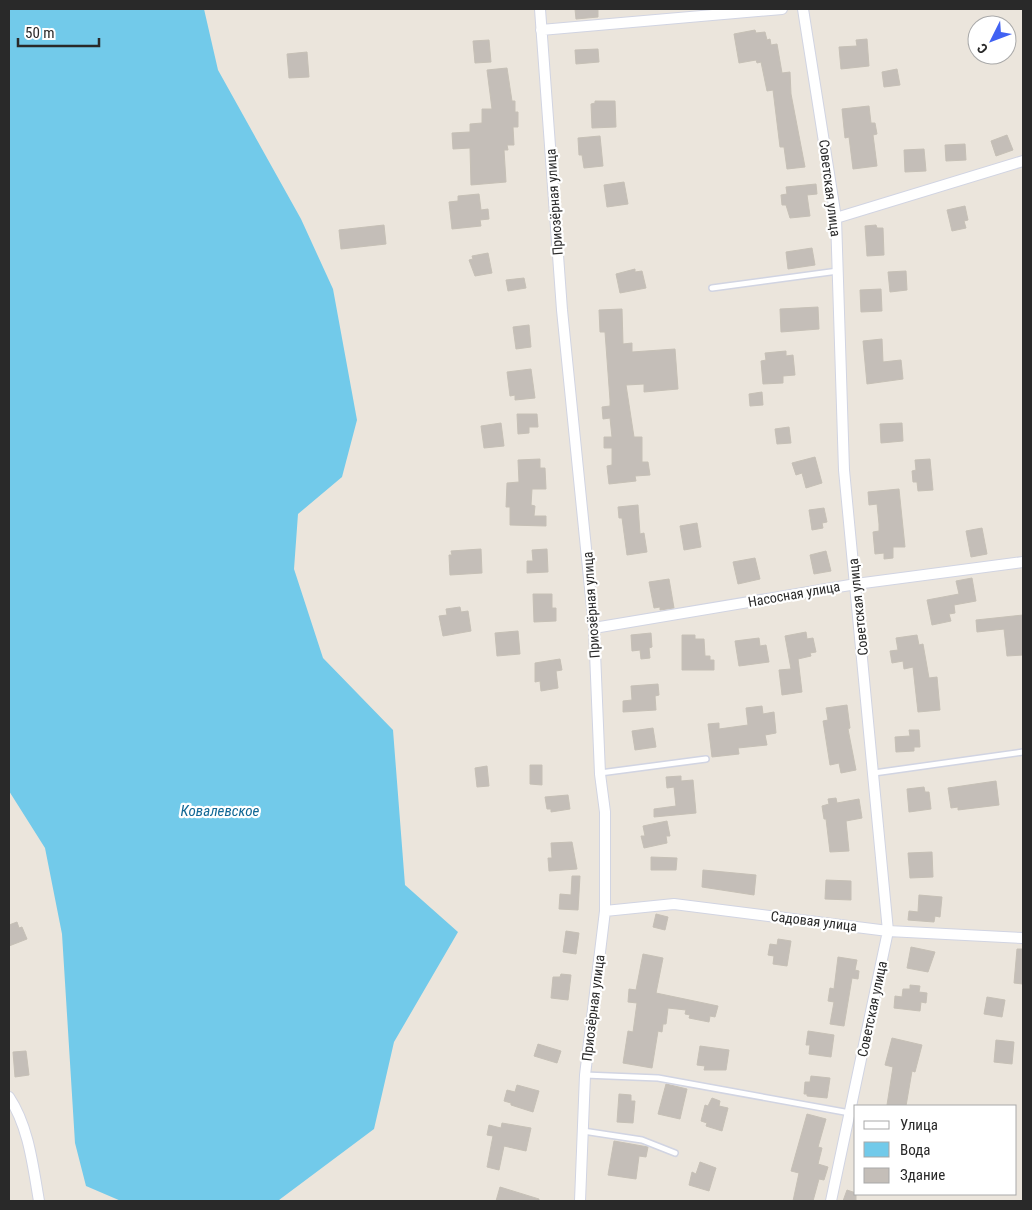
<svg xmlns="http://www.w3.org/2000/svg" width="1032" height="1210" font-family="'Roboto Condensed',sans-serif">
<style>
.water{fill:#72caea}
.building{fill:#c4beb8;stroke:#c6c0b6}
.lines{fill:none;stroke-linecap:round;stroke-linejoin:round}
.service-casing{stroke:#d1d4e2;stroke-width:8}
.minor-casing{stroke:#d1d4e2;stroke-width:12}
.service{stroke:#fff;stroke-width:5}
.minor{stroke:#fff;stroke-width:10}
.labels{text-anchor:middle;stroke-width:4.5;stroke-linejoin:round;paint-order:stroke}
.street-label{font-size:14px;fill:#292929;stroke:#fff}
.water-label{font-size:15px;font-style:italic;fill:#126895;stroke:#fff}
</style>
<rect width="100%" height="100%" fill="#ebe5dc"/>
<path class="water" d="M9 9H204L218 70 301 219 333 289 357 420 342 477 298 514 294 569 323 658 393 730 405 885 458 932 394 1042 374 1129 279 1200 272 1201H121L86 1186 75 1143 62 934 45 848 9 791Z"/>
<path class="building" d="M575 9H598V17L576 19Z
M755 30 756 33 765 32 767 40 770 39 771 45 777 44 782 73 790 72 791 94 805 167 787 169 784 147H780L773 90 767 91 761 62 757 63 756 60 739 63 734 34Z
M867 39 869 66 841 69 839 47 857 46 856 40Z
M489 40 491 62 475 63 473 41Z
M598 49 599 62 576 64 575 50Z
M307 52 309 77 289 78 287 54Z
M507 68 512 101H515V112H518V127H513L514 145H507L508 150H504L506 182 471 185 470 148 453 149 452 133 470 132V124L482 123V109H492L487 70Z
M897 69 900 85 884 87 882 72Z
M595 101H615L616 127 592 128 591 104 595 103Z
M869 106 871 123H875L877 134 873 135 877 166 853 169 849 137 845 138 842 109Z
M1007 135 1013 150 996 156 991 141Z
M600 136 603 166 584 168 582 155H579L578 138Z
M965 144 966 160 946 161 945 145Z
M924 149 926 171 905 172 904 150Z
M624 182 628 204 607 207 604 185Z
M816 184 817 194 807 195 810 216 790 218 786 205H782L781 195 787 194 786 187Z
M479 194 481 210 488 209 489 219 480 220 481 226 452 229 449 202 458 201V196Z
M965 206 968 220 964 221 966 228 952 231 947 210Z
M384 225 386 244 341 249 339 230Z
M876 225 877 228H883L884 255 867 256 865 226Z
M812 248 815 265 788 269 786 252Z
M488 253 492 273 475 276 469 260 473 259 472 256Z
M635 269V272L642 271 646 288 620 293 616 274Z
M906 271 907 290 890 292 888 272Z
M524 278 526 288 508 291 506 280Z
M881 289 882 311 861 312 860 290Z
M818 307 819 329 781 332 780 309Z
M622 309 623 344 632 343V352L675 349 678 389 644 392V384L626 385 634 437H642V462H648L650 475 635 476 636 481 609 484 607 466 612 465V448H604V437H612L610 418 603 419 602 407 610 406V400L605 332H600L599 310Z
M529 325 531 347 516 349 513 327Z
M882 339 883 362 901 360 903 379 867 384 863 341Z
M786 351V356L793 355 795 375 783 376V383L763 384 761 361 766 360 765 353Z
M531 369 535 398 515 400V395L510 396 507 372Z
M762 392 763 405 750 406 749 394Z
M517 414H537L538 427H529V433L518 434Z
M501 423 504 446 484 448 481 426Z
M902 423 903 441 881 443 880 424Z
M789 427 791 443 777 444 775 429Z
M815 457 822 483 806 488 802 473 796 475 792 463Z
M540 459V468H545L546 489H532L531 505 535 506 534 516H546V526L510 525V507H506L507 483 519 482 518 460Z
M930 459 933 490 918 491 917 482H913L912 471 916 470 915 460Z
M899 489 905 547H893V558L884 559V553L875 554 873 532 879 531V524L877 504 869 505 868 492Z
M638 505 640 534 644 533 647 552 627 555 622 518H619L618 507Z
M824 508 827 522 822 523 823 528 812 530 809 510Z
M697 523 701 547 684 550 680 526Z
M982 528 987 554 971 557 966 531Z
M481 549 482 573 450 575 449 555H452L451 551Z
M547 549 548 572 527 573V561H533L532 550Z
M826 551 831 571 814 574 810 555Z
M755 558 760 579 738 584 733 562Z
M972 578 976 601 954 605 955 613 949 614 951 621 932 625 927 600 959 594 956 581Z
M669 579 674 608 660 610V607L654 608 649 582Z
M533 594H552V608H556V621L534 622Z
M460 607 461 612 468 611 471 631 443 636 439 616 447 615 446 609Z
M1023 615V655L1007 656 1004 629 977 632 976 620Z
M518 631 520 654 497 656 495 633Z
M806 632 807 639 813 638 816 652 810 653 811 656 798 659 802 692 782 695 779 670 791 669 785 636Z
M651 633 652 647 649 648 650 658 641 659 640 650 632 651 631 635Z
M682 635H695V639H704L705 656H710V660H714V670H682Z
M917 635 919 645 923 644 929 678 937 677 940 710 918 712 913 667 904 669 903 661 892 663 890 651 898 650 896 638Z
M759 638 760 646 766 645 769 662 739 666 735 641Z
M560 659 562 670 556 671 558 688 541 691 540 681 535 682V663Z
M658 684 659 695 655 696 656 710 623 712V701L632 700 631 686Z
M847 705 850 728 848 729 856 770 841 773 839 763 830 765 823 721 828 720 826 708Z
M762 706 763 714 774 712 776 733 765 735 767 745 738 748 739 754 712 757 708 724 719 723V729L748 725 746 708Z
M653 728 656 747 635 750 632 731Z
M909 730H919L920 747H914V751L896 752 895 737 910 736Z
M530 765H542V785L530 784Z
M487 766 489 786 477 787 475 768Z
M681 776V781L693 780 696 813 654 817V809L676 806 674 787 667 788 666 777Z
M996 781 999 805 958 810V807L951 808 948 788Z
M924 787 925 792H929L931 809 909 812 907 789Z
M568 795 570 809 551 812V809H547L545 797Z
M836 798 837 803 859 799 862 818 846 821 849 851 830 852 826 819H824L822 806 829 804 828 799Z
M667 821 670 836H666L667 843 644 848 641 836H645L643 826Z
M572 842 577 869 549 871 548 858H552L551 843Z
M932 852 933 877 910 878 908 853Z
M651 857 677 858 676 870H651Z
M703 870 756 875 754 895 702 887Z
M572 876H580L578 910 559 909 560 894 571 895Z
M826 880 851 881V900L825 899Z
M919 895 942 897 940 917 935 916 934 922 908 920 909 911 918 912Z
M656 914 668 917 665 930 653 927Z
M17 922 19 928 22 927 27 939 9 946V925Z
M566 931 579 933 576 954 563 952Z
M778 939 791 941 787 966 773 964 774 956 768 955 770 944 777 945Z
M911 947 935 952 928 972 907 968Z
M1017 949H1023V984L1014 983Z
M643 954 663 958 656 993 718 1006 715 1017 710 1016 709 1022 689 1018 690 1015 685 1014 686 1010 668 1008 666 1024H663L662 1032 658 1031 652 1068 623 1063 628 1031 633 1032 637 1003 628 1002 629 989 636 990Z
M838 957 857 960 855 970 859 971 858 979 852 978 844 1026 830 1024 834 1002 828 1001 830 988 834 989Z
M561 974 571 975 568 1000 551 998 553 977H560Z
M910 985 920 986 919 992 927 993 926 1003 921 1002 920 1011 894 1008 895 996 902 997 903 989H910Z
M987 997 1005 1000 1002 1017 984 1014Z
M808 1031 834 1035 831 1057 809 1054 810 1045H806Z
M892 1038 922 1045 915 1072 912 1071 906 1106 887 1105 893 1067 885 1065Z
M996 1040 1014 1042 1012 1064 994 1062Z
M538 1044 561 1051 557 1063 534 1056Z
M700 1046 729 1050 726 1070H704L705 1066 697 1065Z
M26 1051 29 1075 15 1077 13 1052Z
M811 1076 830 1078 827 1098 807 1096V1094H804L805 1082H810Z
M666 1084 687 1089 680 1119 658 1114Z
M517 1085 539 1091 533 1112 511 1105V1103L504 1101 507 1090 515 1092Z
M619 1094 631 1095V1101H635L633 1123 617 1122Z
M712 1098 720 1101 719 1106 728 1108 722 1131 706 1126 707 1123 701 1121 705 1105 708 1106Z
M807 1114 826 1119 818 1147 822 1148 818 1164 828 1167 824 1180 819 1179 813 1201H793L799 1173 791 1171Z
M502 1123 531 1128 526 1151 504 1146 499 1170 487 1167 493 1136 487 1135 489 1125 501 1128Z
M614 1141 648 1147 646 1157 639 1156 636 1179 608 1175Z
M700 1162 716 1168 709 1191 689 1185 692 1172 696 1174Z
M500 1187 539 1199V1201H496Z
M847 1190 856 1193V1201H843Z"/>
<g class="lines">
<g class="service-casing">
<path id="service" d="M712 288 838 271
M600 773 706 759
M874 773 1023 752
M585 1075 658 1078 850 1113
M583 1131 642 1140 675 1153"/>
</g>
<g class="minor-casing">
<path id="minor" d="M540 9 562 310 594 628 600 774 605 812V911L585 1075 580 1201
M803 9 836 218 844 470 888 931 831 1201
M541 30 782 9
M836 218 1023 161
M594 628 856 584 1023 562
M605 911 674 904 888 931 1023 938
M9 1097C29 1127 33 1167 39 1201"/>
</g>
<use href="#service" class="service"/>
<use href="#minor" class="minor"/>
</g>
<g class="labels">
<g class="street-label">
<text transform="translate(830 188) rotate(83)" y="5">Советская улица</text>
<text transform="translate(554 202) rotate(-94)" y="5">Приозёрная улица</text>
<text transform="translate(794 594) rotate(-10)" y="5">Насосная улица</text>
<text transform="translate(591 605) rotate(-94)" y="5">Приозёрная улица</text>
<text transform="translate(858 607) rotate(-96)" y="5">Советская улица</text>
<text transform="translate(814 921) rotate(7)" y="5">Садовая улица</text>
<text transform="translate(593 1008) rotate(-83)" y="5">Приозёрная улица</text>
<text transform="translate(872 1009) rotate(-78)" y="5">Советская улица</text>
</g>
<g class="water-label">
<text x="220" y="816">Ковалевское</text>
</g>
</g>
<rect width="1032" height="1210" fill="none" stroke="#292929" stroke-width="20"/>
<rect x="854" y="1105" width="162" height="90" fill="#ffffff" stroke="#a9a9a9"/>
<rect x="864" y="1121" width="25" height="8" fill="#ffffff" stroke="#a9a9a9"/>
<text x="900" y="1130" font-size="15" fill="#292929">Улица</text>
<rect x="864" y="1142" width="25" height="15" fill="#72caea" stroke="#a9a9a9"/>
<text x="900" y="1155" font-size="15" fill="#292929">Вода</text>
<rect x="864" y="1168" width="25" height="15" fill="#c4beb8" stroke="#a9a9a9"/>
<text x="900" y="1180" font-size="15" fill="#292929">Здание</text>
<g transform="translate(992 40) rotate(228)"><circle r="24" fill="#ffffff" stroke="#a9a9a9"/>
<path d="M0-4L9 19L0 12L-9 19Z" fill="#4162f3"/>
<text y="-8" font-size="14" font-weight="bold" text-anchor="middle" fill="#292929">С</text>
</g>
<path d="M18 38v8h81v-8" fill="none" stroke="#292929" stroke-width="2.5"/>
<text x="25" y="38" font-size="15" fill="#292929" stroke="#ffffff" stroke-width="4" paint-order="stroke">50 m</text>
</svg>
